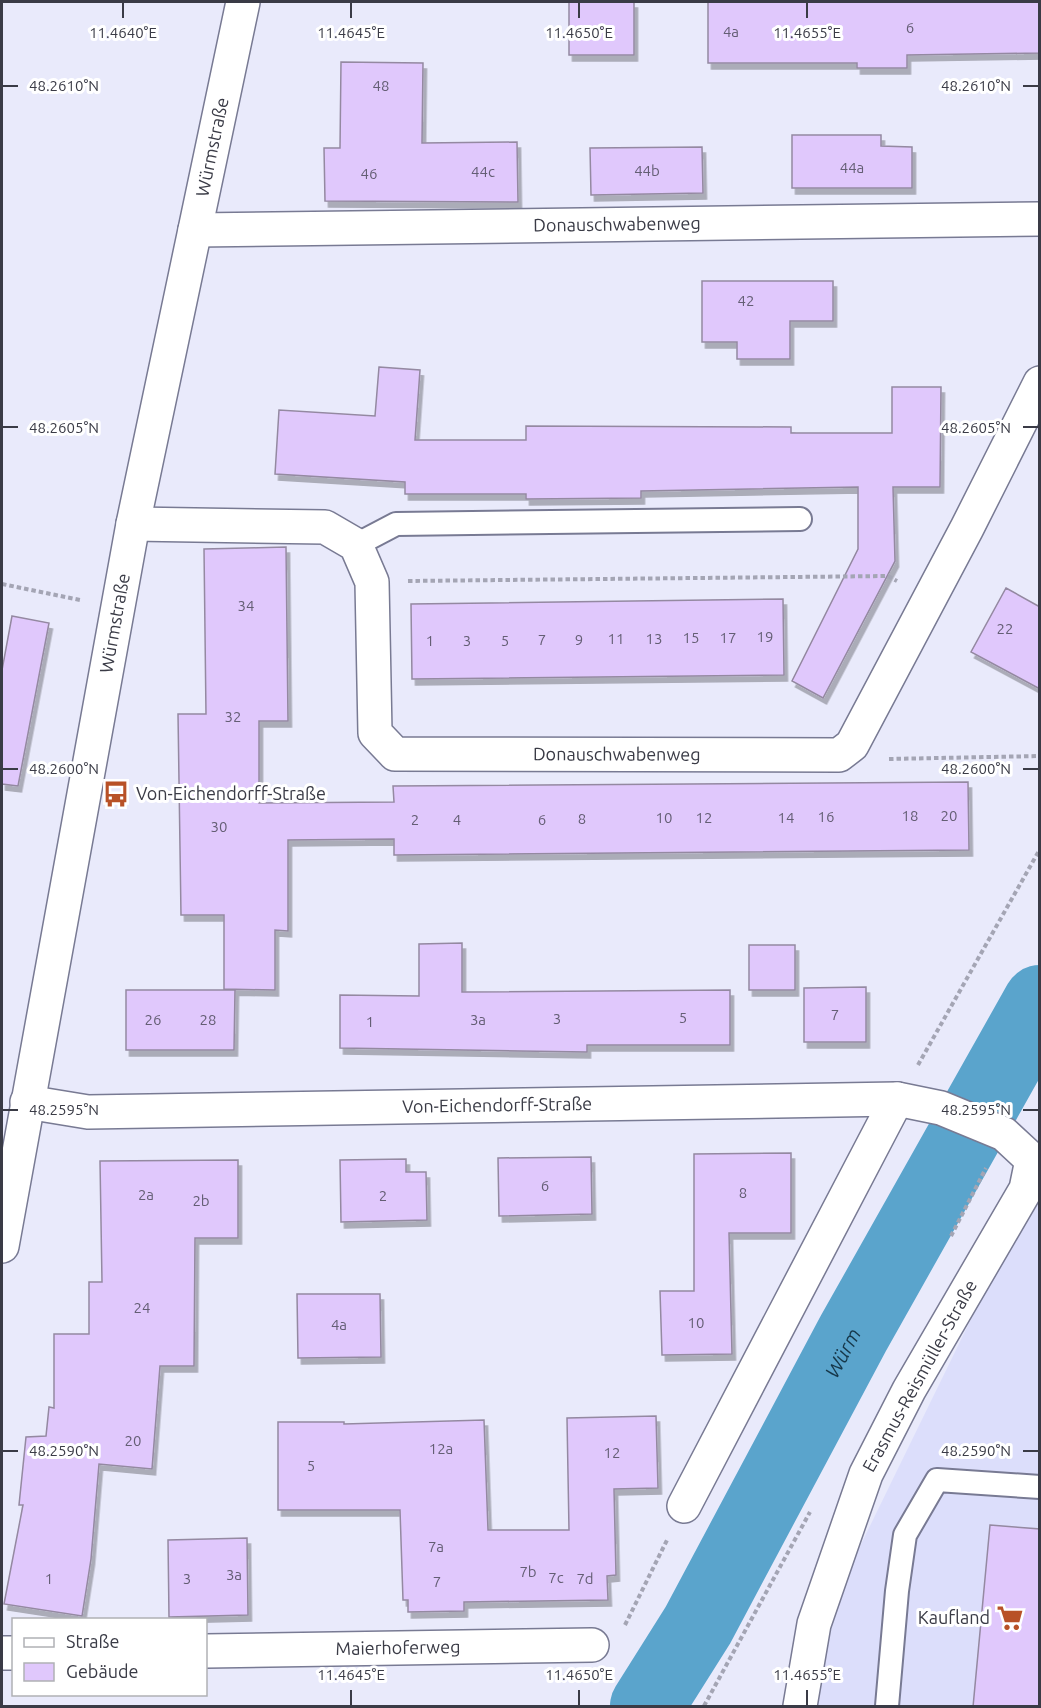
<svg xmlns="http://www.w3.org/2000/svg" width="1041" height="1708" font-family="Ubuntu,sans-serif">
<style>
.built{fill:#dcdefb}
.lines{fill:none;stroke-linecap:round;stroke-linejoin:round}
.river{stroke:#5aa4cc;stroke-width:74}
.building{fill:#e0c8fc;stroke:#9489a1;stroke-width:1.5;filter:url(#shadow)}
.service-casing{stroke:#787a93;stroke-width:26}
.minor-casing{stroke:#787a93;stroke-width:36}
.path{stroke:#a4a5b4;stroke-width:4;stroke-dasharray:4.5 3;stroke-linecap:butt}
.service{stroke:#fff;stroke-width:22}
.minor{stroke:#fff;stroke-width:33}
.ticks{fill:none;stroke:#3a3b46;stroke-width:2}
.labels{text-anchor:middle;stroke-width:6;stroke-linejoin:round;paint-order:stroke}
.number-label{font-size:15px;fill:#645e74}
.street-label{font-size:18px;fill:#3a3b46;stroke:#fff}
.poi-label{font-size:18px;fill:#3a3b46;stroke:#fff;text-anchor:start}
.water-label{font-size:20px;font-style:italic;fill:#163749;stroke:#fff}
.ticks-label{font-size:15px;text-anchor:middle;fill:#3a3b46;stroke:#fff;stroke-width:6;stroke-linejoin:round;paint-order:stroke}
</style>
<defs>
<filter id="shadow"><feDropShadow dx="3.5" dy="6" stdDeviation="0" flood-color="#0004"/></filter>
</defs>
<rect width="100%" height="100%" fill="#e9eafb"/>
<path class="built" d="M1039 1180V1706H782Z"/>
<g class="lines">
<path class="river" id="s1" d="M647 1706 698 1625 853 1334 1040 1002"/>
</g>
<path class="building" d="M569 2H634V55H569Z
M708 2H1040V53L907 55V68H857V63H708Z
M341 62 423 63 422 143 517 142 518 202 325 201 324 148H340Z
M792 135H881V146L912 147V188H792Z
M702 147 703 193 591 195 590 148Z
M702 281H833V321H790V359H737V342H702Z
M379 367 420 370 415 440H526V426L791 427V433H892V387H941L940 487H893L895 561 823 698 792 681 858 549V487L641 491V498L526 499V494H405V482L275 474 279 410 375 416Z
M286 547 288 721H259V803L394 802 393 786 968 782 969 850 394 855V839L288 840V931L275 930V990L224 989V915H181L178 714H206L204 549Z
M1006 588 1040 607V689L971 652Z
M783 599 784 675 412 679 411 604Z
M12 616 49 623 18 786 2 784V670Z
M462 943V992L730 990V1045H587V1052L340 1048V995L419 996V944Z
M749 945H795V990H749Z
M866 987V1042H804V988Z
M126 990H235L234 1050H126Z
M791 1153V1233H729L732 1354 662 1355 660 1291H694V1154Z
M591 1157 592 1214 499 1216 498 1158Z
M406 1159V1172H426L427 1220 341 1222 340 1160Z
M238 1160V1238H195L194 1366H160L152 1469 99 1464 91 1559 82 1616 4 1604 23 1505H19L26 1437 46 1436 49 1407 54 1408V1334H89V1282H102L100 1161Z
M297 1294H380L381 1357 298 1358Z
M656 1416 658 1488 614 1489 616 1575 607 1576 608 1600 464 1602V1611L408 1612V1600H403L400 1510H278V1422H344V1424L484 1420 488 1530H569L567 1418Z
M990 1525 1040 1529V1707H973Z
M247 1538 248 1615 169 1617 168 1540Z"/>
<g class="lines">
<g class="service-casing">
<path id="service" d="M356 545 396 524 800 519
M887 1706 897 1591 905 1535 937 1480 1040 1487"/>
</g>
<g class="minor-casing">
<g id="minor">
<path id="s2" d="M195 230 1040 219"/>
<path id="s3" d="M133 524 325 527 356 545 372 582 375 733 395 754 839 755 852 745 967 528 1040 383"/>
<path id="s4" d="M27 1102 88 1112 897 1099 941 1108 1004 1134 1032 1160 1026 1189 909 1390 866 1474 814 1624 800 1706"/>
<path id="s5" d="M2 1246 133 524 243 2"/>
<path d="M684 1506 897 1099"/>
<path id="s6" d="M206 1651 592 1645"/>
<path d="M2 1653H14"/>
</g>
</g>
<path class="path" d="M408 581 888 576 897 581
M2 584 80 600
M889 759 1040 756
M918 1065 1040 849
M951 1236 986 1168
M625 1625 668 1538
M704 1706 810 1512"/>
<use href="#service" class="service"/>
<use href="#minor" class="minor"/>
</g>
<path class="ticks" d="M123 3V18M351 3V18M579 3V18M807 3V18M3 86H18M1023 86H1038M3 427H18M1023 427H1038M3 769H18M1023 769H1038M3 1110H18M1023 1110H1038M3 1451H18M1023 1451H1038M351 1690V1705M579 1690V1705M807 1690V1705"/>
<defs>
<g id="bus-bare" transform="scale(2.07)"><path d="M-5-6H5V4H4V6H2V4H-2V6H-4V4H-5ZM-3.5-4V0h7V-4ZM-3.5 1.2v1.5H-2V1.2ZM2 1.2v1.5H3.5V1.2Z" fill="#b85127" stroke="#fff" stroke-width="2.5" paint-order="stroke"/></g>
<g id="supermarket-bare" transform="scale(2.07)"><path d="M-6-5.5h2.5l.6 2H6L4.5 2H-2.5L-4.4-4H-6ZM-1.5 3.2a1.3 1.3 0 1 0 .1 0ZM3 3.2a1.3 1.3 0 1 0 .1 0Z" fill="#b85127" stroke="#fff" stroke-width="2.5" paint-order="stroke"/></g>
</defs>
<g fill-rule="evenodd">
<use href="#bus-bare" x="116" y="794"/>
<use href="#supermarket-bare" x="1010" y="1618"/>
</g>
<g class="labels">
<g class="number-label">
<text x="910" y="33">6</text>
<text x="731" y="37">4a</text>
<text x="381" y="91">48</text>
<text x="852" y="173">44a</text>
<text x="647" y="176">44b</text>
<text x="483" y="177">44c</text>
<text x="369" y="179">46</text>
<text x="746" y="306">42</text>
<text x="246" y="611">34</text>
<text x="1005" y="634">22</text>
<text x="765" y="642">19</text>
<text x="691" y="643">15</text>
<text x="728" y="643">17</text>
<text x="616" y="644">11</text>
<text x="654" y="644">13</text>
<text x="542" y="645">7</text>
<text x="579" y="645">9</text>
<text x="430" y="646">1</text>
<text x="467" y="646">3</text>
<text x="505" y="646">5</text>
<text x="233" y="722">32</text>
<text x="910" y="821">18</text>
<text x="949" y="821">20</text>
<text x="826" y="822">16</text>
<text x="664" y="823">10</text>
<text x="704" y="823">12</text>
<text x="786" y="823">14</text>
<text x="582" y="824">8</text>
<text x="415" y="825">2</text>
<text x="457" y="825">4</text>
<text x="542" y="825">6</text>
<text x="219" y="832">30</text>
<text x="835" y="1020">7</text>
<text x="683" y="1023">5</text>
<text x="557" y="1024">3</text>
<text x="153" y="1025">26</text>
<text x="208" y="1025">28</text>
<text x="478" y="1025">3a</text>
<text x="370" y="1027">1</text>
<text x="545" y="1191">6</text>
<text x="743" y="1198">8</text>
<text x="146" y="1200">2a</text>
<text x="383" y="1201">2</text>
<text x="201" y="1206">2b</text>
<text x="142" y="1313">24</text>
<text x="696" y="1328">10</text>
<text x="339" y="1330">4a</text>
<text x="133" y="1446">20</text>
<text x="441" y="1454">12a</text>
<text x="612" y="1458">12</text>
<text x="311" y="1471">5</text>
<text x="436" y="1552">7a</text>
<text x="528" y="1577">7b</text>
<text x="234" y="1580">3a</text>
<text x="556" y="1583">7c</text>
<text x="49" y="1584">1</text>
<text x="187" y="1584">3</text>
<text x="585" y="1584">7d</text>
<text x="437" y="1587">7</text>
</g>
<g class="street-label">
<text dy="6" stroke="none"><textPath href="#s5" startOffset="1119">Würmstraße</textPath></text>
<text dy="6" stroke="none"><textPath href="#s2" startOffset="422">Donauschwabenweg</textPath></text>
<text dy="6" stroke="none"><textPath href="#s5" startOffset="633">Würmstraße</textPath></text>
<text dy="6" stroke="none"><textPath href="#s3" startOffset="670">Donauschwabenweg</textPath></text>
<text dy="6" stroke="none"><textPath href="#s4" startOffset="471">Von-Eichendorff-Straße</textPath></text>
<text transform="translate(920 1376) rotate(-61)" y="6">Erasmus-Reismüller-Straße</text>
<text dy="6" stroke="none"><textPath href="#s6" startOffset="192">Maierhoferweg</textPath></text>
</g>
<g class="poi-label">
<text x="136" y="800">Von-Eichendorff-Straße</text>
<text x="990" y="1624" text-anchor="end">Kaufland</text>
</g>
<g class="water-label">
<text dy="7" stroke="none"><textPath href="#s1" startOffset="404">Würm</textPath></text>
</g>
</g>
<g class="ticks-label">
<text x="123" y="38">11.4640°E</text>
<text x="351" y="38">11.4645°E</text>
<text x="579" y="38">11.4650°E</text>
<text x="807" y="38">11.4655°E</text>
<text x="64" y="91">48.2610°N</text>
<text x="976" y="91">48.2610°N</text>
<text x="64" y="433">48.2605°N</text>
<text x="976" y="433">48.2605°N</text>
<text x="64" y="774">48.2600°N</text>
<text x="976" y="774">48.2600°N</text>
<text x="64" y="1115">48.2595°N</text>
<text x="976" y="1115">48.2595°N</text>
<text x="64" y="1456">48.2590°N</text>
<text x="976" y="1456">48.2590°N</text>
<text x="351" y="1680">11.4645°E</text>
<text x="579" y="1680">11.4650°E</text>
<text x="807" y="1680">11.4655°E</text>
</g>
<rect width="1041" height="1708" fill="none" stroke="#3a3b46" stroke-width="6"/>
<rect x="12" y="1618" width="195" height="78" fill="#ffffff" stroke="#b0b1b5" stroke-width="1.5"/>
<rect x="24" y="1638" width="30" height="9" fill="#ffffff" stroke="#b0b1b5" stroke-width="1.5"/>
<text x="66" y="1648" font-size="18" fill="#3a3b46">Straße</text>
<rect x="24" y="1663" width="30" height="18" fill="#e0c8fc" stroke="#b0b1b5" stroke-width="1.5"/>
<text x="66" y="1678" font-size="18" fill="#3a3b46">Gebäude</text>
</svg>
